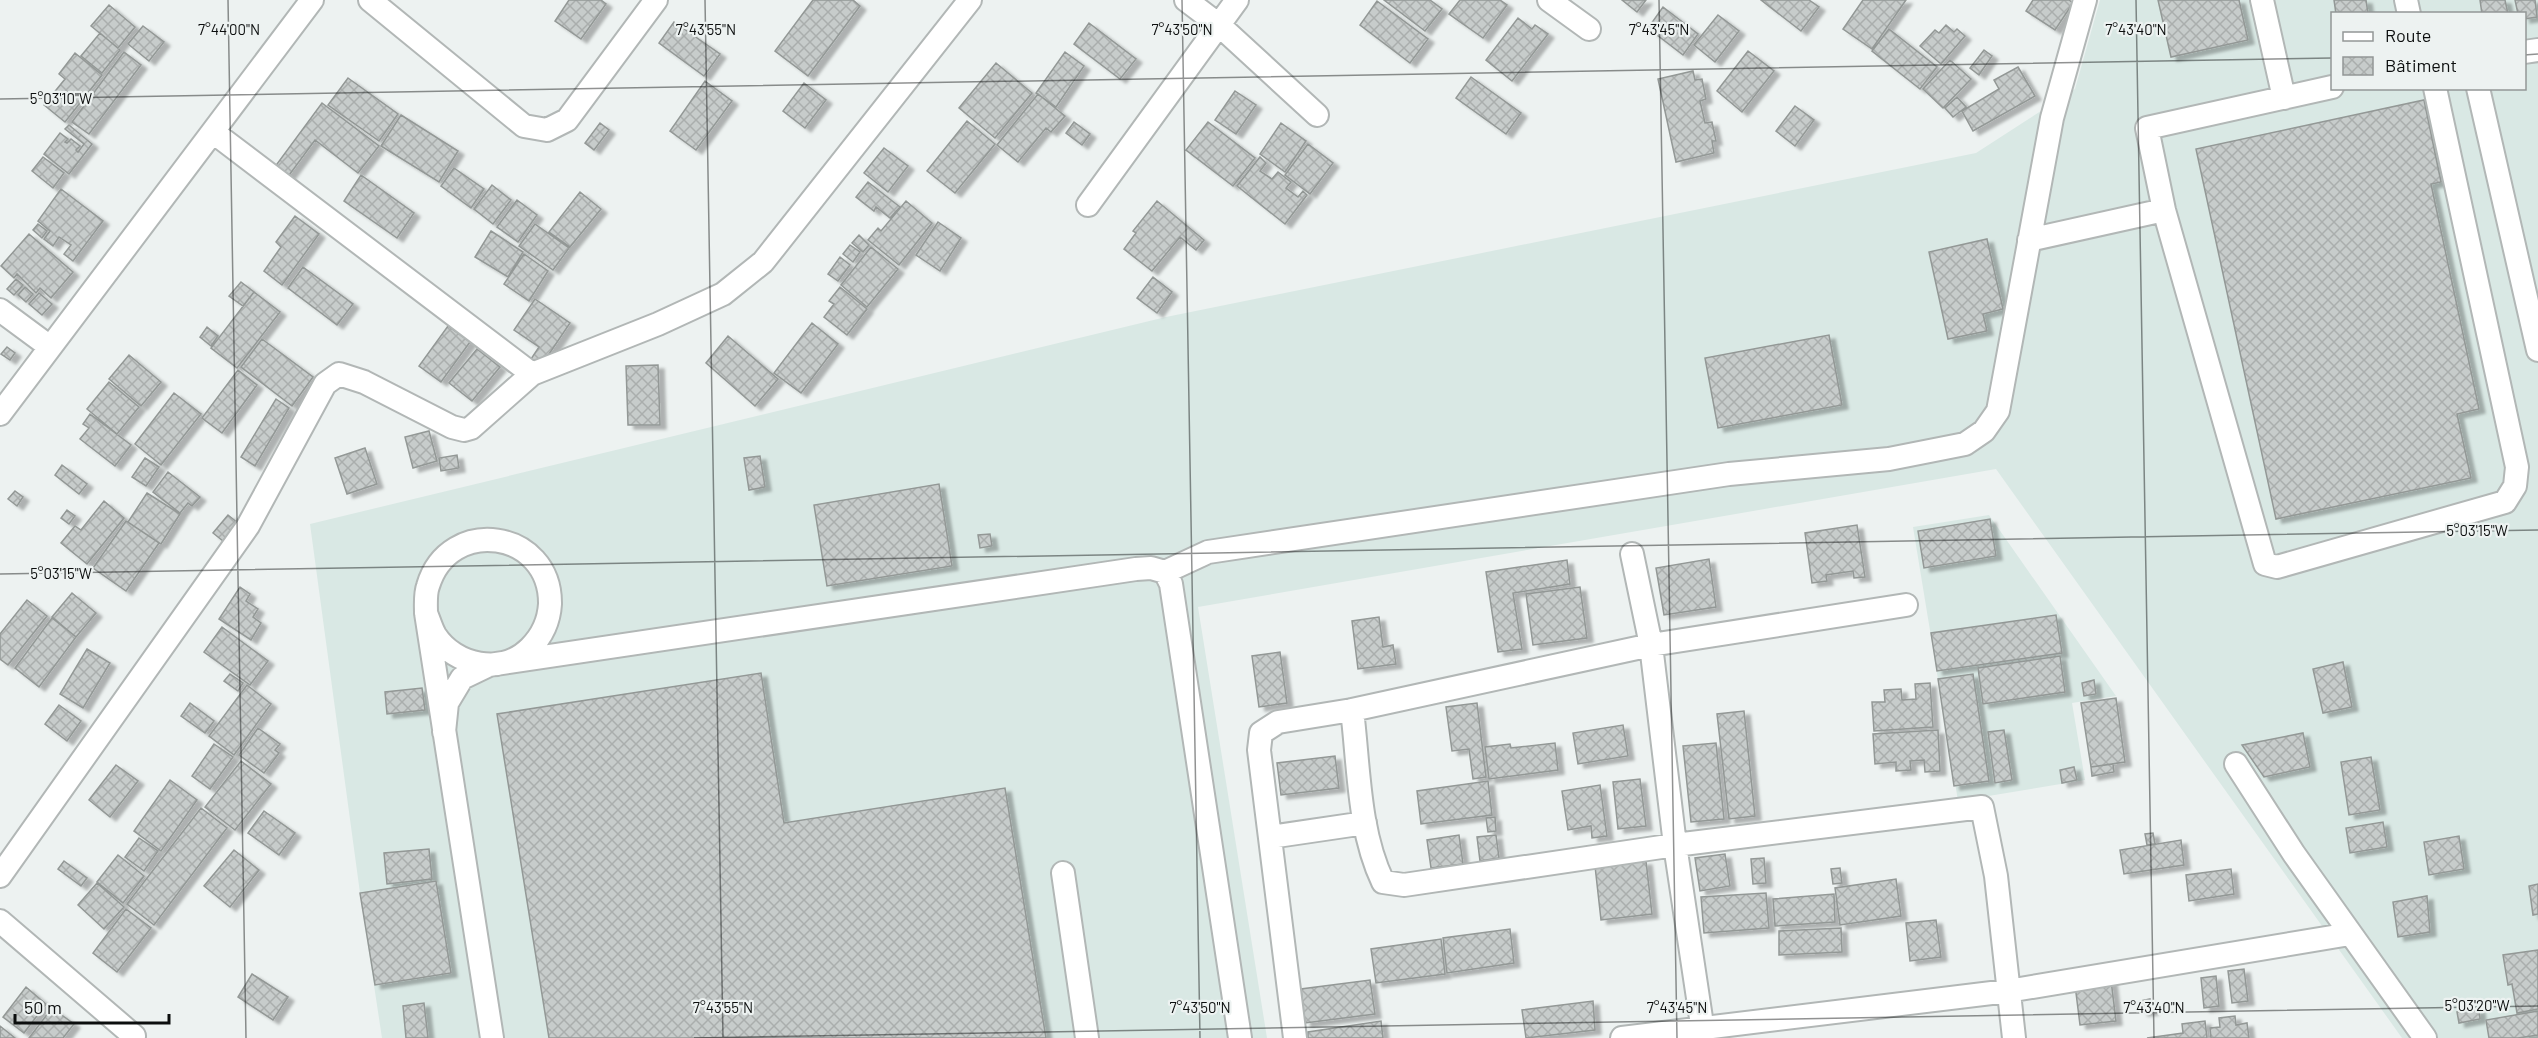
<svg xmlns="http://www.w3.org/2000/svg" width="2538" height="1038" font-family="Barlow,sans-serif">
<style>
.built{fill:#d9e8e4;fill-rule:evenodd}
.building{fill:url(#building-cross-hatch);stroke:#939896;stroke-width:1.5;filter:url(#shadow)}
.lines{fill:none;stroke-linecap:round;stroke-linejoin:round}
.minor-casing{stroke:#b2b7b6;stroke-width:26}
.minor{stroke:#fff;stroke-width:22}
.ticks{fill:none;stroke:#0c0e0e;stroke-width:1.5;stroke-opacity:0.45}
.ticks-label{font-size:15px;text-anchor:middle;fill:#0c0e0e;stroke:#edf2f1;stroke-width:4.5;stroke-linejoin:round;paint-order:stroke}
</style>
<defs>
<pattern id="building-cross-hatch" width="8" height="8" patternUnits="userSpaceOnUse" patternTransform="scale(1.5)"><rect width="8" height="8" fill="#c7cccb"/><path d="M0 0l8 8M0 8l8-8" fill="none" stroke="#aaaead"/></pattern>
<filter id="shadow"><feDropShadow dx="6" dy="4" stdDeviation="1.5" flood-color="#0004"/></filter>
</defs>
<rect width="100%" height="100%" fill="#edf2f1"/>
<path class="built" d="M2100 0H2538V1038H2402L1996 469 1198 607 1267 1038H382L360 893 310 524 1166 317 1976 153 2075 89ZM2332 14H2524V88H2332Z
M1989 515 2116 696 2072 703 2085 780 1958 801 1913 527Z"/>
<path class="building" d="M569 0H601L606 4 581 39 555 21Z
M813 0H853L860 6 808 76 775 51Z
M1384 0H1430L1442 9 1425 31Z
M1460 0H1500L1507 5 1483 38 1449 14Z
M1622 0H1646L1637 12Z
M1761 0H1809L1819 7 1801 31Z
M1863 0H1906L1872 49 1843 29Z
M2033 0H2069L2073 3 2055 30 2026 11Z
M2158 0H2239L2248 40 2171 57Z
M2334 0H2366L2368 14H2336Z
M2480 0H2505L2508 14H2482Z
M2515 0H2535L2537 17 2524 19V14H2518Z
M1377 1 1428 39 1410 63 1360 25Z
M109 5 135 27 118 48 91 26Z
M1663 7 1698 34 1683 55 1648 28Z
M1718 15 1739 31 1715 62 1694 45Z
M1518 18 1532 29 1535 25 1548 34 1512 81 1486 60Z
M674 22 720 54 704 76 659 43Z
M1089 23 1136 59 1120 79 1074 44Z
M1946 25 1954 32 1957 29 1965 36 1941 64 1920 46 1935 30 1939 33Z
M143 26 164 42 149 61 128 44Z
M1889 29 1937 67 1920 89 1872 51Z
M100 33 120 50 102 73 81 56Z
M1984 50 1992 56 1979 75 1970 68Z
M1748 51 1774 71 1742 112 1717 91Z
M124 52 141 65 89 134 72 122Z
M1065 52 1084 66 1056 107 1036 93Z
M75 53 102 75 65 122 44 105 65 79 59 74Z
M1950 60 1971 79 1943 108 1923 89Z
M996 63 1032 93 995 138 959 108Z
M2018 67 2035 96 1973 131 1962 111 1999 89 1994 80Z
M1693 71 1695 80 1702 79 1706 99 1700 101 1705 123 1712 122 1716 141H1712L1714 153 1676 162 1658 79Z
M1471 77 1521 113 1506 134 1456 98Z
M348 78 398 114 379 141 328 105Z
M705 81 732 101 696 150 670 131Z
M804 83 826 100 805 128 783 111Z
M1235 91 1256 105 1236 134 1215 120Z
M1038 94 1065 116 1051 132 1046 128 1018 162 997 145Z
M1957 97 1966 107 1953 117 1945 108Z
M2424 100 2441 182 2431 184 2479 409 2457 414 2471 478 2276 519 2196 149Z
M322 103 379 146 358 173 315 140 287 178 274 168Z
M1795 106 1814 120 1795 146 1776 131Z
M401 115 458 151 439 182 381 146Z
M967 121 995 144 955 193 927 171Z
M1074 122 1090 134 1082 145 1066 133Z
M1208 122 1255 158 1233 186 1186 150Z
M600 123 609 130 594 150 585 143Z
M1281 123 1306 141 1285 172 1260 154Z
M69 125 92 144 69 174 44 154 60 133 68 139 65 142 67 143 71 139 80 146 76 150 78 152 84 144 65 129Z
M1308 144 1333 163 1310 194 1285 175Z
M884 148 908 166 888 192 864 173Z
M43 157 64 173 53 188 32 171Z
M1260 157 1266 163 1260 171 1272 179 1278 172 1291 182 1286 188 1298 197 1303 191 1307 195 1285 224 1237 186Z
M454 168 484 189 471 208 441 186Z
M361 175 414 213 397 238 344 201Z
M868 182 900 207 890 218 876 207 874 211 856 197Z
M492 185 511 200 493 224 474 209Z
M61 189 103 221 73 261 64 254 71 245 59 237 53 246 44 239 50 231 38 221Z
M580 192 601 209 570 247 549 232Z
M517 200 537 215 518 242 497 227Z
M906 201 932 223 899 265 868 240 878 228 881 231Z
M1157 201 1204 240 1196 250 1180 237 1152 271 1124 249 1136 233 1133 231Z
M295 216 319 234 282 285 264 271 281 247 276 242Z
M938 222 961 238 940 271 916 255Z
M38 224 47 231 42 238 33 230Z
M535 224 569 248 553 270 519 246Z
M491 231 523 252 508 277 475 257Z
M29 234 73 272 51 298 40 288 36 293 17 274 14 278 1 266Z
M859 235 869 245 863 252 852 243Z
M1987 239 2003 309 1983 314 1987 331 1948 339 1929 252Z
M850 245 860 252 853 262 843 254Z
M871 247 898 269 867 307 841 285Z
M524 254 548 271 529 301 504 284Z
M840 257 850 265 838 281 828 274Z
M303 267 353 304 337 325 288 288Z
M1153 277 1172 292 1157 313 1137 298Z
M16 279 23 285 14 295 7 289Z
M241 282 254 292 243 306 229 296Z
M25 287 33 294 26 302 18 295Z
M840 287 867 309 847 335 824 317 834 304 829 301Z
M254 292 280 312 237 368 211 348Z
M39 293 52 304 42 315 29 304Z
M535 299 570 323 541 366 531 359 539 347 514 330Z
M812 323 838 344 801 393 774 373Z
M448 326 470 342 441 382 419 366Z
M207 327 218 336 211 346 200 337Z
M1829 335 1842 405 1718 428 1705 358Z
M728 336 778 379 755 406 706 363Z
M262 339 313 377 292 406 241 367Z
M7 347 15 353 10 360 1 354Z
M477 349 500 367 472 401 449 383Z
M129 355 161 382 141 406 109 379Z
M658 365 660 425H628L626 366Z
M238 370 257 385 222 433 202 418Z
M109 382 139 407 117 434 87 409Z
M174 393 201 414 161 465 135 444Z
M276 399 289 408 255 466 241 457Z
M90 414 131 445 115 466 80 439 89 428 83 424Z
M429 431 437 461 413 468 405 437Z
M365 448 377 484 347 494 335 458Z
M457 455 459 468 441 471 439 458Z
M760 456 765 487 749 490 744 458Z
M145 458 159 467 146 486 132 477Z
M62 465 87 484 79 494 55 475Z
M168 472 200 497 192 506 188 503 180 513 153 492Z
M939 484 952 566 827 586 814 505Z
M15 491 23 497 17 506 8 499Z
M147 493 180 514 161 544 128 522Z
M104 501 124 518 87 564 61 543 75 526 81 530Z
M67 510 75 516 69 524 61 518Z
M228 515 238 523 223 541 213 533Z
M1990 519 1996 556 1924 568 1918 531Z
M126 521 159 543 126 591 93 568Z
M1857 525 1865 577 1854 578 1853 571 1826 575 1827 581 1812 583 1805 533Z
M990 534 992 546 980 548 978 535Z
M1709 559 1716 607 1664 615 1656 568Z
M1567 560 1570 584 1513 593 1522 649 1498 652 1486 572Z
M240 587 250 594 246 601 258 609 253 617 261 623 251 640 219 619Z
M1580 587 1587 638 1533 645 1526 594Z
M72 593 96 613 76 637 52 617Z
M27 600 47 616 8 665 0 659V634Z
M2056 615 2062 653 1937 671 1931 633Z
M1379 617 1383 647 1393 645 1396 664 1358 669 1352 621Z
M52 618 76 637 39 687 15 668Z
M222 627 268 661 250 685 204 652Z
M87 649 110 663 83 708 60 694Z
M1280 652 1287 703 1259 707 1252 656Z
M2060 656 2065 692 1983 704 1978 668Z
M2343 662 2352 707 2323 713 2313 669Z
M761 673 784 823 1005 788 1046 1038H549L497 714Z
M230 674 243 683 238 691 224 681Z
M1973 674 1989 781 1954 786 1938 679Z
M2094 680 2096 694 2084 696 2082 683Z
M1930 683 1933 727 1874 731 1872 702H1885L1884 690 1901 689 1902 700 1916 699 1915 684Z
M247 685 271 704 234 755 209 736Z
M422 688 425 710 387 714 385 692Z
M2116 698 2125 762 2091 767 2081 703Z
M190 703 214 721 205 733 181 716Z
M1477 703 1486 777 1473 779 1469 749 1452 751 1446 707Z
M59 705 81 721 67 741 45 724Z
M1744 711 1755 816 1729 819 1717 714Z
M1623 725 1628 756 1578 764 1573 733Z
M258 728 280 744 275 750 279 753 264 773 239 755Z
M1938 730 1940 771 1925 772 1924 760 1910 761 1911 770 1896 771V762L1875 764 1873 734Z
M2004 730 2012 780 1995 783 1988 732Z
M2303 733 2310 767 2264 777 2242 745Z
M1555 743 1558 770 1489 779 1485 747 1510 744 1511 748Z
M1716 743 1724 819 1691 822 1683 746Z
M214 744 233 757 210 789 192 776Z
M1335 756 1339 788 1281 795 1277 763Z
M2371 757 2380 810 2349 815 2341 762Z
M241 761 271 784 235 830 205 807Z
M2113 764 2114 772 2092 776 2091 767Z
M116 765 138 781 110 817 89 800Z
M2074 767 2077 780 2062 783 2060 770Z
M1640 779 1646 826 1618 829 1613 782Z
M170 780 197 800 161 851 134 831Z
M1488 781 1492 815 1421 824 1417 791Z
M1600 785 1607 836 1592 838 1591 826 1568 830 1562 791Z
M201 808 227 828 154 925 127 904Z
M264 811 295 833 279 855 248 833Z
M1495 817 1496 831 1488 832 1486 818Z
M2383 822 2387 847 2350 853 2346 828Z
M2153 833 2155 844 2147 845 2145 834Z
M1459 835 1463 864 1431 868 1427 840Z
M1496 835 1499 858 1480 861 1477 837Z
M2459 836 2464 869 2429 875 2424 842Z
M139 838 158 851 144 871 125 857Z
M2181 840 2184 865 2124 874 2120 850Z
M429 849 432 879 387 884 384 853Z
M234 850 259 870 230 907 204 886Z
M1725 854 1730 886 1700 891 1695 858Z
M118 855 144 876 123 903 97 882Z
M1764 858 1766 883 1753 884 1751 859Z
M64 861 87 878 81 886 58 869Z
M1646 861 1652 914 1601 920 1595 866Z
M1840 868 1842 883 1833 884 1831 869Z
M2231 869 2234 894 2189 901 2186 875Z
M1896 879 1901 916 1840 925 1835 888Z
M436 881 451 973 375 985 360 893Z
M97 883 124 907 104 929 78 905Z
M2538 884V914L2533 915 2529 886Z
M1766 893 1769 928 1704 933 1701 897Z
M1834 894 1835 922 1775 926 1773 899Z
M2427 896 2430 932 2398 937 2393 902Z
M126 909 151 928 117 972 93 953Z
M1936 920 1941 957 1910 961 1906 923Z
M1841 928 1842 952 1779 955V931Z
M1510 929 1514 963 1447 973 1443 938Z
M1441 939 1445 974 1376 983 1371 949Z
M2538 950V1009L2517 1013 2512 984 2508 985 2503 955Z
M2244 969 2248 1001 2232 1003 2228 971Z
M252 974 288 997 273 1020 238 997Z
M2216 976 2219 1006 2204 1008 2201 978Z
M1370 980 1375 1014 1305 1023 1301 989Z
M2111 980 2116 1021 2080 1025 2075 985Z
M26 987 46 1004 24 1033 3 1017Z
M2150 999 2152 1011 2142 1012 2140 1001Z
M1593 1001 1595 1030 1526 1038 1522 1010Z
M424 1003 428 1038H406L403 1006Z
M52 1008 74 1024 63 1038H29Z
M2479 1009 2480 1019 2459 1023 2457 1012Z
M2538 1011V1035L2518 1038H2489L2486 1020Z
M2235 1016 2236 1025 2247 1023 2249 1038H2211L2210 1028 2220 1027 2219 1018Z
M1381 1021 1383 1038H1308V1032Z
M2205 1021 2207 1038H2147L2183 1033 2182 1024Z
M0 1026 15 1038H0Z"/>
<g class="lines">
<g class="minor-casing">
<path id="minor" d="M370 0 524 126 547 130 567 120 656 0
M1186 0 1219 25 1317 115
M1549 0 1589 29
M2262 0 2284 98
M2406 0 2409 14
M2524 52 2538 50
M2332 87 2147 128 2164 210 2265 564 2277 567 2505 502 2515 486 2517 467 2435 88
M2478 88 2538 350
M213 132 532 374
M1088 205 1237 0
M2029 240 2164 210
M0 310 50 347
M0 414 312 0
M1632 554 1651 645 1675 845 1704 1038
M1165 572 1208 552 1729 474 1889 459 1965 444 1984 431 1998 411 2052 118 2085 0
M426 613C429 620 431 628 435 635 455 666 502 676 530 648 542 636 549 621 550 604 551 530 449 515 428 586 425 594 426 605 426 613L492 1038
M1352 710C1359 766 1358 830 1383 882L1404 885 1675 845 1982 807 1996 876 2014 1038
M444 732 447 703 462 678 489 665 1136 569 1151 568 1165 572 1171 584 1240 1038
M2236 764 2294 854 2425 1038
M1270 837 1365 823
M1063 873 1087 1038
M0 876 248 526 325 384 339 374 364 382 452 427 464 430 471 428 532 374 658 324 723 294 763 262 970 0
M0 921 134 1036
M1295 1038 1259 750 1261 733 1278 722 1352 710 1651 645 1906 605
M1622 1038 2008 991 2350 934"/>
</g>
<use href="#minor" class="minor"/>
</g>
<path class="ticks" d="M228 0 246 1038M705 0 723 1038M1182 0 1200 1038M1659 0 1677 1038M2136 0 2154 1038M2524 55 2538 54M0 99 2332 58M0 574 2538 530M694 1038 2538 1006"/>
<g class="ticks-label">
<text x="229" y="35">7°44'00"N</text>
<text x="706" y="35">7°43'55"N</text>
<text x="1182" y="35">7°43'50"N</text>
<text x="1659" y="35">7°43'45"N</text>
<text x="2136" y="35">7°43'40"N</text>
<text x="61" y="104">5°03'10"W</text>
<text x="2477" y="536">5°03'15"W</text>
<text x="61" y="579">5°03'15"W</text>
<text x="2477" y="1011">5°03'20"W</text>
<text x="723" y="1013">7°43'55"N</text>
<text x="1200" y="1013">7°43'50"N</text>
<text x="1677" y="1013">7°43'45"N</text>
<text x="2154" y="1013">7°43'40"N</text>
</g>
<rect x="2331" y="12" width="195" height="78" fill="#edf2f1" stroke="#939796" stroke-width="1.5"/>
<rect x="2343" y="32" width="30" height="9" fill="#ffffff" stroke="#939796" stroke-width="1.5"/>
<text x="2385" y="42" font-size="18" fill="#0c0e0e">Route</text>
<rect x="2343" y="57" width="30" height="18" fill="url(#building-cross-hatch)" stroke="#939796" stroke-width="1.5"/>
<text x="2385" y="72" font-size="18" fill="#0c0e0e">Bâtiment</text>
<path d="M15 1014v9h154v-9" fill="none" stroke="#0c0e0e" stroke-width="3"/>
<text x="24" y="1014" font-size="18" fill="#0c0e0e" stroke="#edf2f1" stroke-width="4.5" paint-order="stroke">50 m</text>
</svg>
